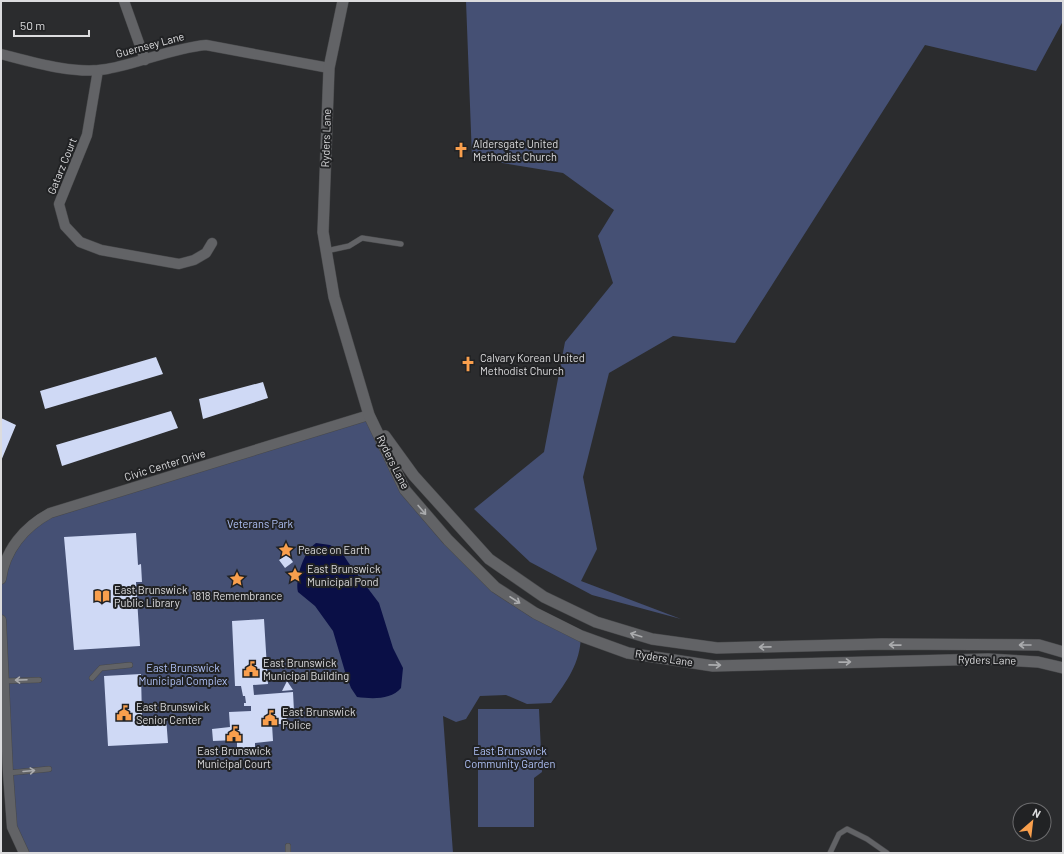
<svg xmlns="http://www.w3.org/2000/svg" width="1064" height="854" font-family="Barlow,sans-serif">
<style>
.green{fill:#455074}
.water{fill:#0a0f46}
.building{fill:#cfd9f5}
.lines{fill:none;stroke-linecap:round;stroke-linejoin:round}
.service-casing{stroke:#47484a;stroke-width:6}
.minor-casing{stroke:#47484a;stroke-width:11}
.secondary-casing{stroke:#47484a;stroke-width:12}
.service{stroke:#626366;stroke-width:5}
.minor{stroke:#626366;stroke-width:10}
.secondary{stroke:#626366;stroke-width:11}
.oneway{stroke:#abacae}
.labels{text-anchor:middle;stroke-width:4;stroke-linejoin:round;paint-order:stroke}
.street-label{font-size:11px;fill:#dcdcde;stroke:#212224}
.poi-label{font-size:11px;fill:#dcdcde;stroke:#212224;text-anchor:start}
.park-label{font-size:11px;fill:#afc1f6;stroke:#212224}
</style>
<rect width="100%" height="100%" fill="#2b2c2e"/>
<path class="green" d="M466 1H1063V21L1036 71 925 45 735 343 673 336 609 373 583 477 597 549 581 581 681 619 592 595 530 562 474 509 544 452 565 342 613 283 598 236 614 210 563 173 472 158Z
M369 415 405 490 495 587 581 636C580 664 567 681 551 703L527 704 506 695 480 696 466 719 456 722 443 716 453 853H24L17 841 1 620V579L4 567 34 523Z
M478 709H539L542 772 534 778V827H478Z"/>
<path class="water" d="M316 543 330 545 341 551 348 562 379 603 393 648 403 668 401 688C391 700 372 699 357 697L351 688 346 675 333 631 315 606 298 592C295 578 304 551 316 543Z"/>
<path class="building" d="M156 357 163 374 45 409 40 391Z
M263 382 268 398 203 419 199 399Z
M171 411 178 428 62 466 56 445Z
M1 418 16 425 1 461Z
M136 533 138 565 141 564 142 582H136L140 646 74 650 64 537Z
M287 554 293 562 285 568 279 560Z
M264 619 268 684 253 685 254 695 293 692 294 711 286 712 287 724H272L273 741 255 743V747L237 748V740L213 741 212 729 230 727 229 712 251 711V706H244V703H246L245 696H243L241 686H235L232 621Z
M141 674 142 718 166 717 168 743 108 746 104 676Z
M287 681 293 690 282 691Z"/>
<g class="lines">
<g class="service-casing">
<path id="service" d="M326 251 349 246 362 238 401 244
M92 678 101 668 130 665
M4 681 39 680
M8 773 49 769
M288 846V853
M830 853 839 834 847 829 867 839 887 853"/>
</g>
<g class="minor-casing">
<path id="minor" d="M124 1 145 60
M1 54C32 62 75 75 107 69 141 63 172 48 206 45L329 68
M98 70 87 135 59 204 65 226 80 242 101 250 179 264 194 260 206 253 212 243
M1 579C5 550 24 527 50 513L369 415
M1 620 8 773 12 827 24 853"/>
</g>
<g class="secondary-casing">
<path id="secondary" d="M343 1 329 68 323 232 334 297 369 415 405 490 448 540 495 587 535 613 581 636 628 653 713 666 988 659 1038 662 1063 668
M385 436 414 476 489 559 544 597 596 622 652 639 717 648 882 644 1039 645 1063 652"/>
</g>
<use href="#service" class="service"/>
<use href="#minor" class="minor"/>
<use href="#secondary" class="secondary"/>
</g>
<defs><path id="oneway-shaft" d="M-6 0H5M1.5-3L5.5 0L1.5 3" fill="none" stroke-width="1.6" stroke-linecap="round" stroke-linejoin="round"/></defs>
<g class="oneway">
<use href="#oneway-shaft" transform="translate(422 510) rotate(50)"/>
<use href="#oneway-shaft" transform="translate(515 600) rotate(33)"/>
<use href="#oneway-shaft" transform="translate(636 635) rotate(-163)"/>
<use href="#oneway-shaft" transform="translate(895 645) rotate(-179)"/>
<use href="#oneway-shaft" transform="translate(1025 645) rotate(180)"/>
<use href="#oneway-shaft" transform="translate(765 647) rotate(179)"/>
<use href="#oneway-shaft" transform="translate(845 662) rotate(-1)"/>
<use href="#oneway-shaft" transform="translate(715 665) rotate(1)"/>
<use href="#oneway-shaft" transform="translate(21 680) rotate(178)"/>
<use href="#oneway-shaft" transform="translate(29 771) rotate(-5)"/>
</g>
<defs>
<g id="church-bare" transform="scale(1.2)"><path d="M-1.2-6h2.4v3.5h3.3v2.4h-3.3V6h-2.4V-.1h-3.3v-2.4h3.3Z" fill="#f99f4d" stroke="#212224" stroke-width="2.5" paint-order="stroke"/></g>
<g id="sight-bare" transform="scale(1.2)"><path d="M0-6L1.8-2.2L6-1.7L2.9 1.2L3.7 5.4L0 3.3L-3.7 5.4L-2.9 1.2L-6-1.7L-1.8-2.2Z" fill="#f99f4d" stroke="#212224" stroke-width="2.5" paint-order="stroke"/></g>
<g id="library-bare" transform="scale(1.2)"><path d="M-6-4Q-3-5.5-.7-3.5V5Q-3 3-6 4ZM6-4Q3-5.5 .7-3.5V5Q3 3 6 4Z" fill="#f99f4d" stroke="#212224" stroke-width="2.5" paint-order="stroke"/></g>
<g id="civic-bare" transform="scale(1.2)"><path d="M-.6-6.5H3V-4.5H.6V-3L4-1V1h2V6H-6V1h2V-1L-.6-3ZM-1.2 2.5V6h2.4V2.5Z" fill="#f99f4d" stroke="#212224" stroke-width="2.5" paint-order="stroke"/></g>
</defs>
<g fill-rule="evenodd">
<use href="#church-bare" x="461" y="150"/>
<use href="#church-bare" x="468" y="364"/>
<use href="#sight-bare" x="286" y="550"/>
<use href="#sight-bare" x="295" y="575"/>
<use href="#sight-bare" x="237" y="579"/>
<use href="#library-bare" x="102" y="596"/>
<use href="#civic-bare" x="251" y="669"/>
<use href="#civic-bare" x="124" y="713"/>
<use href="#civic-bare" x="270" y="718"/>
<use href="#civic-bare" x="234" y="734"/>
</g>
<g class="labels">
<g class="street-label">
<text transform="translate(150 45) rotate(-15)" y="4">Guernsey Lane</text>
<text transform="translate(326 138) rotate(-88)" y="4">Ryders Lane</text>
<text transform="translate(62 166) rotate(-68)" y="4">Gatarz Court</text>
<text transform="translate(393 462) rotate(63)" y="4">Ryders Lane</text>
<text transform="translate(165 465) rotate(-17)" y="4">Civic Center Drive</text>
<text transform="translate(664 658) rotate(9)" y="4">Ryders Lane</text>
<text transform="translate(987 660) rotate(1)" y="4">Ryders Lane</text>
</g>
<g class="poi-label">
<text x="473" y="148">Aldersgate United<tspan x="473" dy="13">Methodist Church</tspan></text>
<text x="480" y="362">Calvary Korean United<tspan x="480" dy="13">Methodist Church</tspan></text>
<text x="298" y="554">Peace on Earth</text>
<text x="307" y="573">East Brunswick<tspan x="307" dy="13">Municipal Pond</tspan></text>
<text x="114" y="594">East Brunswick<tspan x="114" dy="13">Public Library</tspan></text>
<text x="237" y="600" text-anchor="middle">1818 Remembrance</text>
<text x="263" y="667">East Brunswick<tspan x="263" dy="13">Municipal Building</tspan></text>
<text x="136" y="711">East Brunswick<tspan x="136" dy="13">Senior Center</tspan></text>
<text x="282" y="716">East Brunswick<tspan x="282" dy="13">Police</tspan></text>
<text x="234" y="755" text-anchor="middle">East Brunswick<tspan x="234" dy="13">Municipal Court</tspan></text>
</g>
<g class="park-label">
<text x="260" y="528">Veterans Park</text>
<text x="183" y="672">East Brunswick<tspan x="183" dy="13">Municipal Complex</tspan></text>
<text x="510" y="755">East Brunswick<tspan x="510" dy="13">Community Garden</tspan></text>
</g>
</g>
<rect width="1064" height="854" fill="none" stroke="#dcdcde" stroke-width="4"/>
<g transform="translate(1032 822) rotate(28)"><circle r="19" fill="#212224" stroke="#6c6c6e"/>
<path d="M0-3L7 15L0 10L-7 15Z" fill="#f99f4d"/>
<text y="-6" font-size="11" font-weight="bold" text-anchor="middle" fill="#dcdcde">N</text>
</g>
<path d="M14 30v6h75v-6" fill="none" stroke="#dcdcde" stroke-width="2"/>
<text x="20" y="30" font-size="12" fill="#dcdcde" stroke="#212224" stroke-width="3" paint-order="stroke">50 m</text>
</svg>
